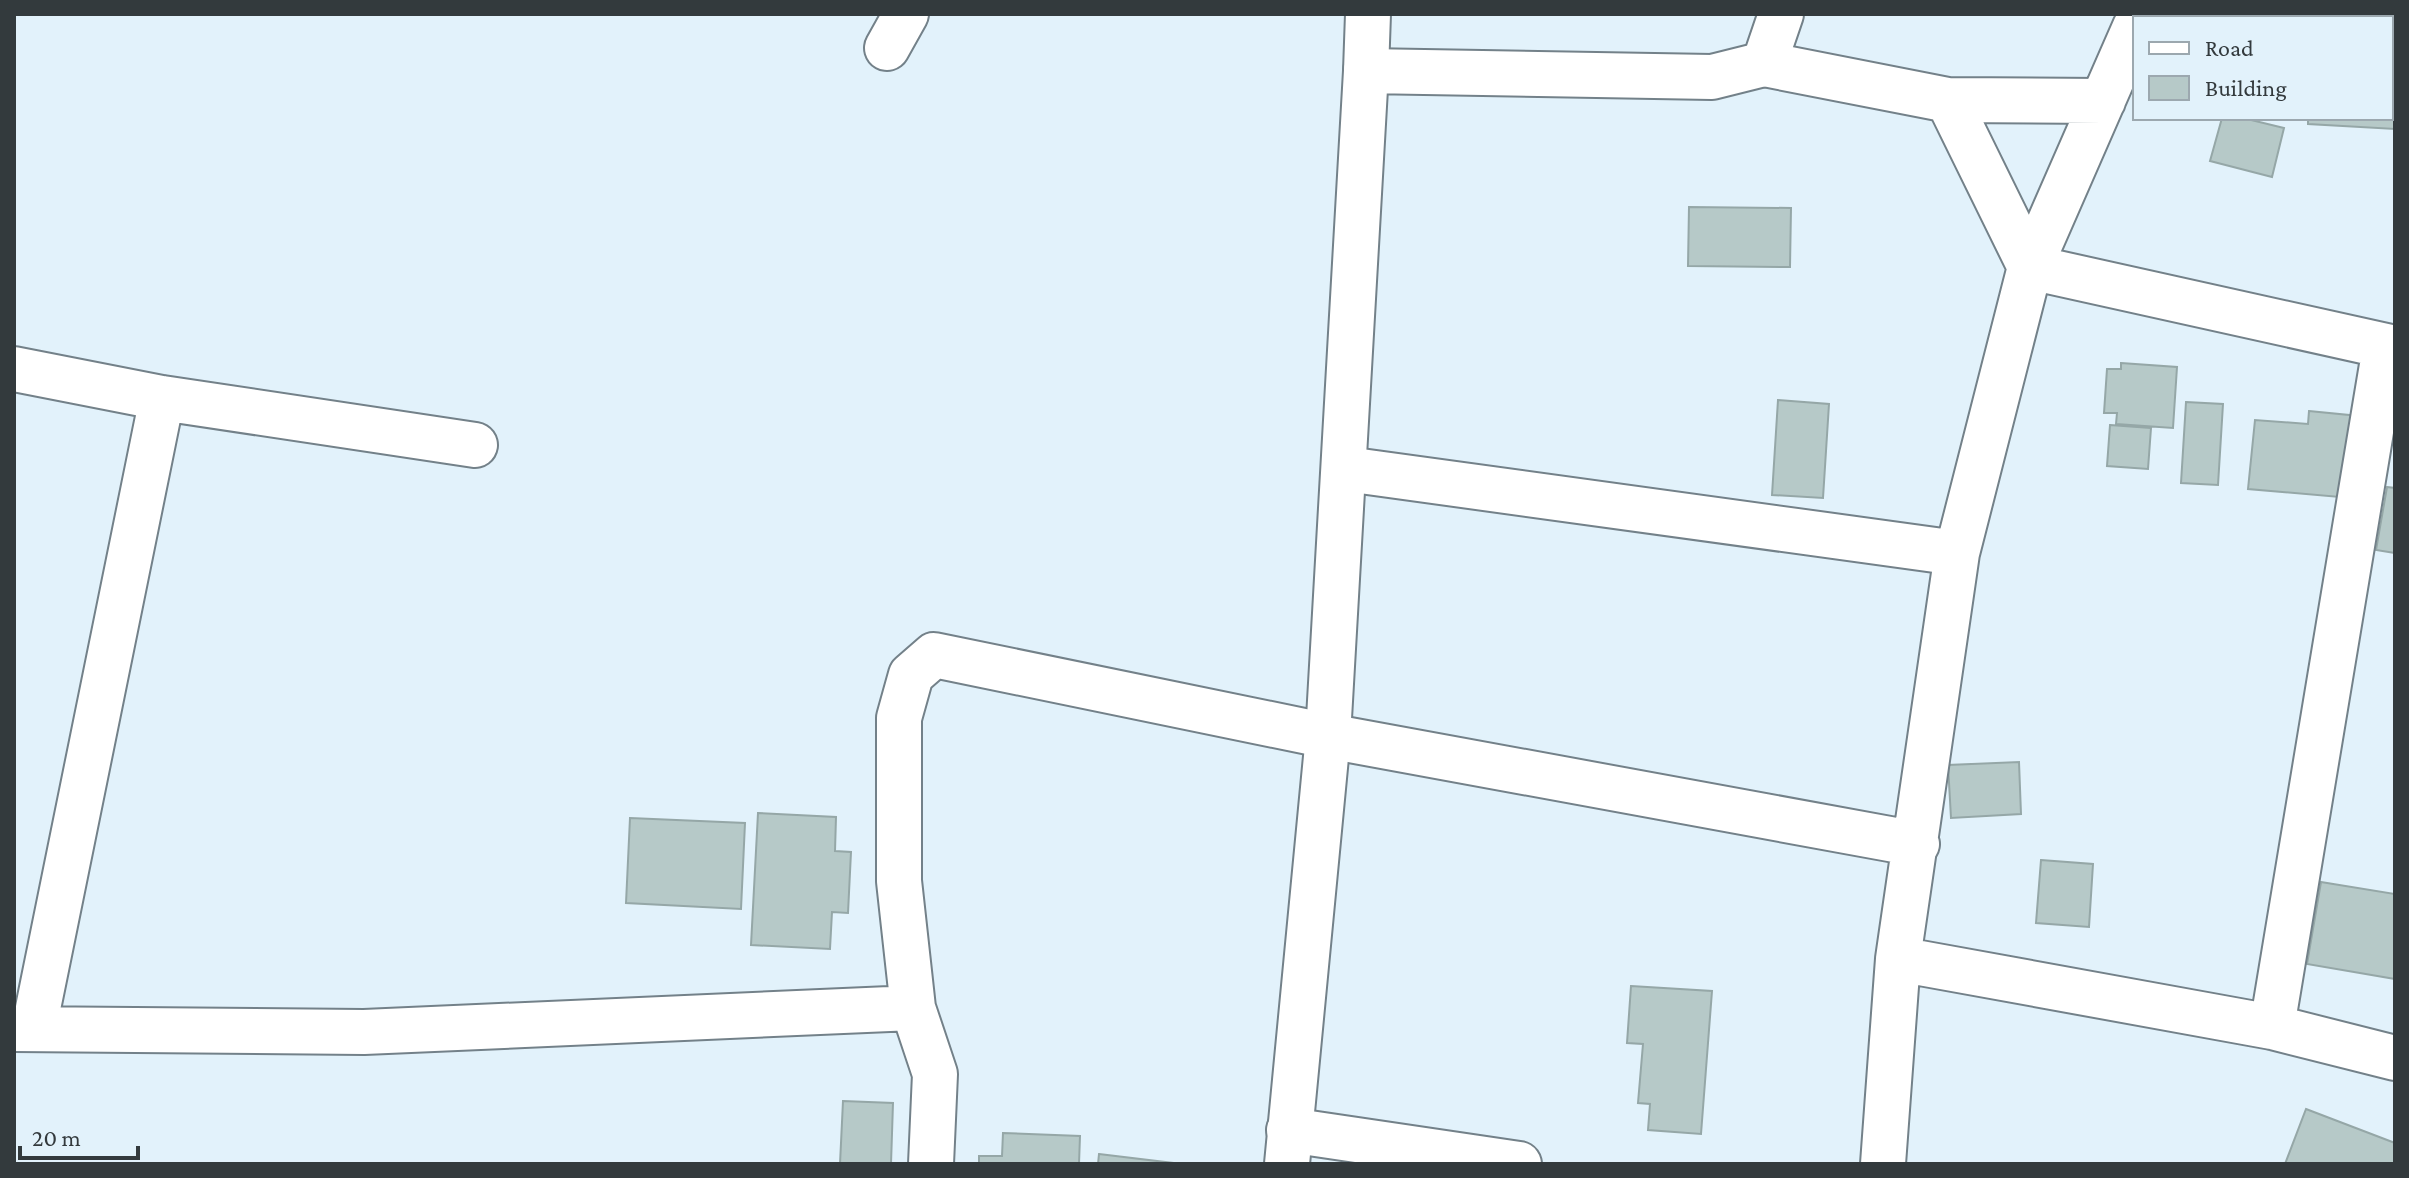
<svg xmlns="http://www.w3.org/2000/svg" width="2409" height="1178" font-family="'Crimson Pro',serif">
<style>
.building{fill:#b6c9c8;stroke:#95a7a7;stroke-width:2}
.lines{fill:none;stroke-linecap:round;stroke-linejoin:round}
.minor-casing{stroke:#738189;stroke-width:48}
.tertiary-casing{stroke:#738189;stroke-width:48}
.minor{stroke:#fff;stroke-width:44}
.tertiary{stroke:#fff;stroke-width:44}
</style>
<rect width="100%" height="100%" fill="#e2f2fb"/>
<path class="building" d="M2391 81H2395V129L2308 124V118H2391Z
M2222 118H2243L2284 128 2272 177 2210 161Z
M1689 207 1791 208 1790 267 1688 266Z
M2121 363 2177 367 2173 428 2116 424 2117 413H2104L2107 369H2121Z
M1778 400 1829 404 1823 498 1772 495Z
M2186 402 2223 404 2218 485 2181 483Z
M2309 411 2359 416 2351 498 2248 489 2255 420 2308 424Z
M2110 425 2151 428 2148 469 2107 466Z
M2387 487 2395 488V553L2376 550Z
M2019 762 2021 814 1951 818 1948 765Z
M758 813 836 817 835 851 851 852 848 913 832 912 830 949 751 945Z
M630 818 745 823 741 909 626 903Z
M2041 860 2093 864 2089 927 2036 923Z
M2321 882 2395 894V979L2307 964Z
M1631 986 1712 991 1701 1134 1648 1130 1650 1104 1638 1103 1643 1044 1627 1043Z
M843 1101 893 1103 891 1164H840Z
M2306 1109 2395 1143V1164H2285Z
M1003 1133 1080 1136 1079 1164H979V1156H1002Z
M1099 1154 1173 1163V1164H1098Z"/>
<g class="lines">
<g class="minor-casing">
<path id="minor" d="M2135 27 2030 267 2395 348
M887 48 906 14
M1764 64 1948 100 2103 101
M1366 71 1368 14
M14 369 162 398 475 445
M1346 469 1957 553
M1898 959 2272 1027 2395 1058
M2272 1027 2385 347
M34 1028 162 398
M14 1029 364 1032 913 1008
M1289 1130 1519 1164
M931 1164 935 1074 913 1008 899 881V718L911 675 934 655 1328 736 1917 844
M1883 1164 1898 959 1957 553 2030 267 1948 100"/>
</g>
<g class="tertiary-casing">
<path id="tertiary" d="M1287 1164 1328 736 1366 71 1712 77 1764 64 1781 14"/>
</g>
<use href="#minor" class="minor"/>
<use href="#tertiary" class="tertiary"/>
</g>
<rect width="2409" height="1178" fill="none" stroke="#333a3d" stroke-width="32"/>
<rect x="2133" y="16" width="260" height="104" fill="#e2f2fb" stroke="#9ca8af" stroke-width="2"/>
<rect x="2149" y="42" width="40" height="12" fill="#ffffff" stroke="#9ca8af" stroke-width="2"/>
<text x="2205" y="56" font-size="24" fill="#333a3d">Road</text>
<rect x="2149" y="76" width="40" height="24" fill="#b6c9c8" stroke="#9ca8af" stroke-width="2"/>
<text x="2205" y="96" font-size="24" fill="#333a3d">Building</text>
<path d="M20 1146v12h118v-12" fill="none" stroke="#333a3d" stroke-width="4"/>
<text x="32" y="1146" font-size="24" fill="#333a3d" stroke="#e2f2fb" stroke-width="6" paint-order="stroke">20 m</text>
</svg>
